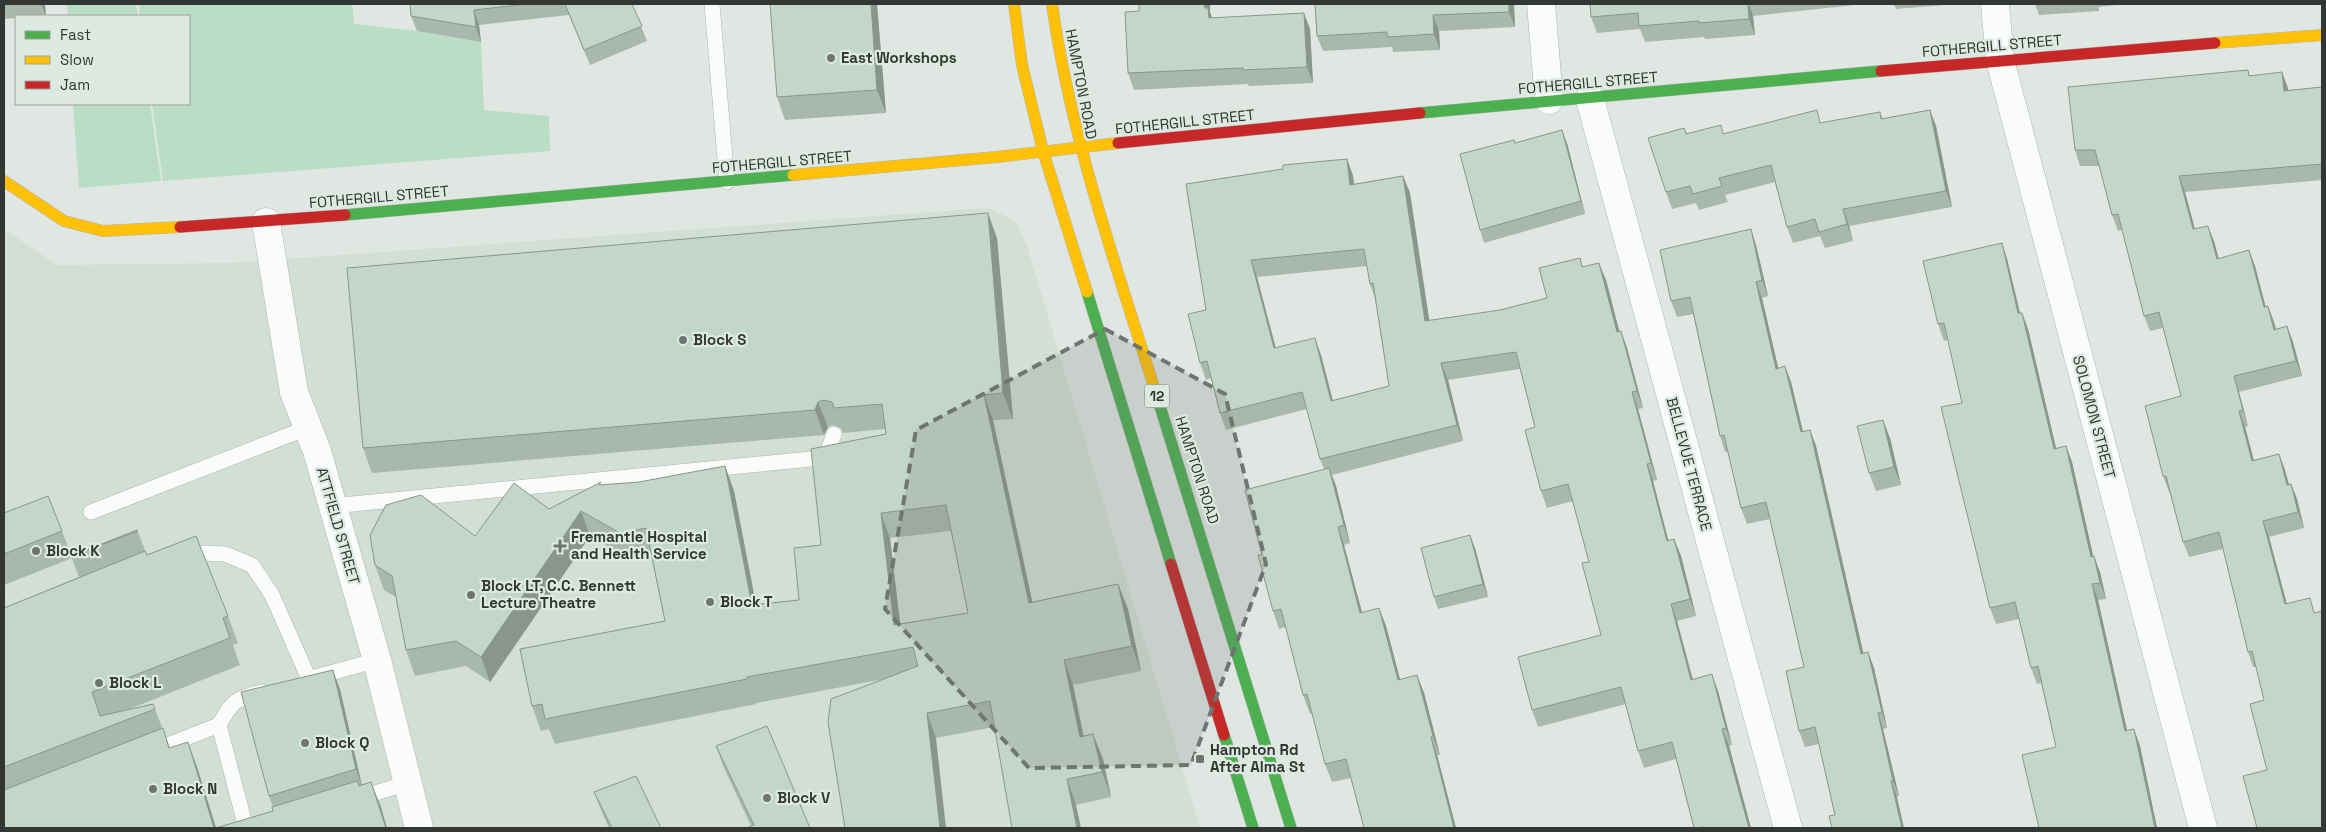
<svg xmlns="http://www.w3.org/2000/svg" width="2326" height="832" font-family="'Space Grotesk',sans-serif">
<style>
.built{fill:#d1dfd5}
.grass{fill:#baddc5}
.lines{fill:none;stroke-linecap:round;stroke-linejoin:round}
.lane-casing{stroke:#afb4b0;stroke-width:16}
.street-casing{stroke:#afb4b0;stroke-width:29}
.fast-casing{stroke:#afb4b0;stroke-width:12}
.slow-casing{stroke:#afb4b0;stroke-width:12}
.jam-casing{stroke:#afb4b0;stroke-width:12}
.lane{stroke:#fafbfb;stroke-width:15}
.street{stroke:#fafbfb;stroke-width:28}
.fast{stroke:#4caf50;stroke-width:11}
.slow{stroke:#ffc107;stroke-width:11}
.jam{stroke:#c62828;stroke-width:11}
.wall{fill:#a8b8ae;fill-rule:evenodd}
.shaded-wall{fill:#88968d}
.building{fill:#c3d6ca;stroke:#88968d;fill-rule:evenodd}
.marked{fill:#6f7571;fill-opacity:0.2;stroke:#6f7571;stroke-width:4;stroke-dasharray:10 6;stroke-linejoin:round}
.poi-dot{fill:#6f7571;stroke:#ddeae1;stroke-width:2}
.labels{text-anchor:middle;stroke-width:4.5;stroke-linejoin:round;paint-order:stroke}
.shield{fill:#ddeae1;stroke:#656d68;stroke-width:1}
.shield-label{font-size:14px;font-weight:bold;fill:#323734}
.street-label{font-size:15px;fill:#323734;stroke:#ddeae1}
.poi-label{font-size:15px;font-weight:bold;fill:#323734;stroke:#ddeae1;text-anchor:start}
</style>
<rect width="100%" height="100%" fill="#e0e7e2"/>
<path class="built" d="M987 208 1016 221 1027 246 1200 828H4V229L57 265 230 263Z"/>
<path class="grass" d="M67 4H136L138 16H68Z
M139 4H352L354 24 417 31 481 42 484 110 549 116 550 151 163 181 152 104H189V16H140Z
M73 104H150L161 181 79 188Z"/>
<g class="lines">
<g class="lane-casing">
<path id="lane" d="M712 4 727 182
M332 506 811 459 828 451 834 434
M91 512 307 428
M183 559 203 553 225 554 252 565 272 595 309 679
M316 677 377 660
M150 752 219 725
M356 799 408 783
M246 828 219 725C233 700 235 699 262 692"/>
</g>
<g class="street-casing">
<path id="street" d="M1541 4 1549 100
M1995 4 2000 60 2203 828
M1590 99 1788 828
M266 222 294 392 317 451 377 660 419 828"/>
</g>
<g class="fast-casing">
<path id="fast" d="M1420 113 1881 71
M345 215 793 175
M1087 292 1171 564
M1154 387 1291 828
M1224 735 1253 828"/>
</g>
<g class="slow-casing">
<path id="slow" d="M1014 4 1022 65 1043 151 1087 292
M1052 4C1071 138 1114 259 1154 387
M2215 43 2322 35
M793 175 997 157 1118 143
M4 181 64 221 103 231 180 227"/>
</g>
<g class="jam-casing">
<path id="jam" d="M1881 71 2215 43
M1118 143 1420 113
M180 227 345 215
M1171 564 1224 735"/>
</g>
<use href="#lane" class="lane"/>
<use href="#street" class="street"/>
<use href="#fast" class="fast"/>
<use href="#slow" class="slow"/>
<use href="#jam" class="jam"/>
</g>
<path class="wall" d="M4 4H45L46 16H16V18L4 19Z
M410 4H632L647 41 590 65 569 15 479 25 481 42 417 31 411 16Z
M877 4 886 113 785 120 777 97Z
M1139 4H1210V12L1212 18 1310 29 1313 83 1249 86 1248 84 1134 90 1128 73 1139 11Z
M1315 4H1514L1515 27 1439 31 1440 50 1393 52 1392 47 1323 51 1317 36Z
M1587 4H1864L1753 16 1755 35 1705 39 1704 37 1645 42 1640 29 1597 33 1591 17 1590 4Z
M1894 4H1945V5L1896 9Z
M2035 4H2125L2099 7V11L2039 15Z
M2250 76 2288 88V90L2322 87V180L2185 192 2195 229 2214 241 2218 258 2255 266 2265 307 2268 306 2276 329 2287 326 2293 342 2302 376 2239 392 2248 426 2245 427 2254 460 2279 454 2285 470 2289 484H2291L2297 499 2304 528 2269 537 2287 604 2267 770 2264 700 2256 667H2253L2248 652 2223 549 2189 557 2183 542 2170 492H2169L2163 476 2181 396 2163 328 2150 331 2144 316 2122 230 2118 231 2112 215 2100 166H2080L2075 150Z
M1930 110 1936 126 1952 207 1849 226 1853 241 1825 248 1820 236 1793 243 1787 227 1775 182 1725 195 1728 202 1699 210 1696 203 1672 209 1666 192 1684 128 1687 134H1724L1821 123 1880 112 1883 119Z
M1515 143H1567L1585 214 1484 243 1480 230Z
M1347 159 1353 176 1354 184 1403 176 1410 193 1429 321 1500 310 1547 298 1580 258 1583 267 1606 280 1619 331H1621L1627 348 1643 408 1638 409 1657 480 1653 481 1668 541 1674 539 1681 556 1696 616 1677 621 1693 679 1718 691 1732 745 1729 746 1751 828H1694L1676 759 1644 768 1638 751 1626 704 1538 727 1532 710 1601 635 1589 562 1573 501 1547 508 1541 491 1535 427 1520 369 1448 380 1463 441 1332 475 1336 486 1350 543 1344 545 1362 613 1379 608 1386 626 1400 680 1417 675 1424 693 1440 755H1437L1456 828H1364L1351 778 1332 782 1325 764 1312 713 1310 714 1303 695 1286 627 1279 629 1273 611 1262 555 1324 469 1320 459 1307 409 1226 430 1220 413 1211 378 1206 380 1200 363 1206 310 1186 184ZM1367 266 1370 284 1375 298 1389 386 1333 400 1321 355 1276 348 1257 277Z
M997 238 1013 419 993 420 1032 602 1118 584 1128 609 1141 671 1073 685 1083 736 1103 759 1111 797 1076 805 994 727 936 738 884 679 756 703V704L555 744 549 729 541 731 532 706 665 621 651 554 629 559 590 536 490 682 466 666 415 676 406 650 396 597 384 590 375 565 475 536 549 509 602 485 639 482 725 466 734 491 756 605 799 600 821 545 886 434 885 429 843 433 841 428 833 425 828 427 824 435 372 473 363 448ZM951 531 968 613 900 624 890 538Z
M2002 243 2007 259 2020 313H2022L2028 329 2056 448 2066 446 2072 462 2093 556 2100 572 2106 599 2098 600 2127 731 2134 729 2140 746 2157 828H2039L2056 747 2041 683 2037 684 2031 668 2019 619 1996 624 1990 608 1962 403 1948 340 1944 341 1938 324Z
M1756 245 1768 296 1762 298 1778 368 1785 366 1791 382 1803 432 1810 430 1816 446 1863 653 1868 652 1874 668 1887 728 1883 729 1899 796 1835 815 1819 744 1805 747 1799 731 1804 667 1770 519 1747 524 1741 508 1728 452H1725L1720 436 1693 314 1677 317 1671 301Z
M1890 438 1901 485 1876 491 1869 473Z
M4 513 62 531 72 558 4 585Z
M137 530 147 555 228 616 238 643 233 645 240 665 127 710 153 704 170 748 197 767 216 828H4V608L79 577 71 556Z
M1475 548 1488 597 1438 609 1434 597Z
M340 689 362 785 371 782 387 828H216L273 811V807L269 796Z
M716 746 810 828 751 826 724 768Z
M594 792 661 828H609L603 815Z"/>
<path class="shaded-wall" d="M41 4H45L46 16Z
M871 4H877L886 113 877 90Z
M1204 4H1210V12L1214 24 1211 22 1205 8Z
M1509 4H1514L1515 27 1509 12Z
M1748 4H1749L1753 16 1755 35 1749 19Z
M474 10 479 25 481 42 476 27Z
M1304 13 1310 29 1313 83 1307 67Z
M1433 15 1439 31 1440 50 1434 34Z
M2282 72 2288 88 2290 106 2284 91Z
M1930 110 1936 126 1952 207 1946 191Z
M1562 130 1567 143 1585 214 1581 201Z
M1347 159 1353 176 1356 202 1350 185Z
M1403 176 1410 193 1432 338 1425 321Z
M2179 176 2185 192 2199 245 2193 229Z
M1843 209 1849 226 1853 241 1847 224Z
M988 213 997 238 1013 419 1003 393Z
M2208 226 2214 241 2223 274 2217 259Z
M1751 229 1756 245 1768 296 1762 280Z
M2002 243 2007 259 2024 330 2018 313Z
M2249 250 2255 266 2270 323 2264 307Z
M1251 260 1257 277 1280 365 1274 348Z
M1599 263 1606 280 1624 349 1617 332Z
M1756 282 1762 298 1782 384 1776 369Z
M2268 306 2274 322 2280 345 2274 330Z
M2022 313 2028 329 2060 465 2054 449Z
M2287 326 2293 342 2302 376 2296 361Z
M1621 331 1627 348 1643 408 1637 391Z
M1315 338 1321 355 1337 418 1331 401Z
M1441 363 1448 380 1463 441 1457 425Z
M1785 366 1791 382 1807 448 1801 432Z
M2234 376 2239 392 2248 426 2243 410Z
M1632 392 1638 409 1657 480 1651 463Z
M984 395 993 420 1038 628 1029 603Z
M818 402 828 427 824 435 815 410Z
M2239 411 2245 427 2258 477 2252 461Z
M1883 420 1890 438 1901 485 1894 467Z
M1810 430 1816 446 1867 669 1861 654Z
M2066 446 2072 462 2097 573 2091 557Z
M2279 454 2285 470 2293 501 2287 485Z
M1647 464 1653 481 1673 558 1667 541Z
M725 466 734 491 761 630 752 605Z
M1329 468 1336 486 1350 543 1344 525Z
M2291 484 2297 499 2304 528 2298 512Z
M581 511 590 536 490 682 481 657Z
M881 513 890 538 903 648 894 625Z
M2263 521 2269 537 2291 620 2285 604Z
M1338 527 1344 545 1367 631 1360 613Z
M1470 535 1475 548 1488 597 1483 584Z
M1674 539 1681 556 1696 616 1690 599Z
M2094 556 2100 572 2106 599 2100 583Z
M1118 584 1128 609 1141 671 1132 646Z
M2092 584 2098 600 2131 748 2125 731Z
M1671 604 1677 621 1697 697 1691 680Z
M1379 608 1386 626 1405 698 1398 680Z
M1868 652 1874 668 1887 728 1882 712Z
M1064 660 1073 685 1089 762 1080 737Z
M333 670 340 689 362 787 356 769Z
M1712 674 1718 691 1732 745 1726 728Z
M1417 675 1424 693 1440 755 1433 736Z
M927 713 936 738 946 828H940Z
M1878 713 1883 729 1899 796 1893 781Z
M1722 729 1729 746 1751 828H1749Z
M2134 729 2140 746 2157 828H2155Z
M1093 734 1103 759 1111 797 1102 772Z
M1431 737 1437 755 1456 828H1454Z
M188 742 197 767 216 828H214Z
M1067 779 1076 805 1081 828H1077Z
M1891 781 1897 797 1904 828H1902Z
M371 782 381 807 387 828H386Z"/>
<path class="building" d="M410 4H527L474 10 476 27 411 16Z
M565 4H632L642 26 584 50Z
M770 4H871L877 90 777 97Z
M1139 4H1204L1205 8H1208L1209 18 1304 13 1307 67 1243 70V68L1128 73 1125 12 1139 11Z
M1315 4H1509V12L1433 15 1434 34 1388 37 1387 32 1317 36Z
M1590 4H1748L1749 19 1699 23V21L1639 26 1638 13 1591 17Z
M2248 70 2249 76 2282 72 2284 91 2322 87V164L2179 176 2193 229 2208 226 2217 259 2249 250 2264 307 2268 306 2274 330 2287 326 2296 361 2234 376 2243 410 2239 411 2252 461 2279 454 2287 485 2291 484 2298 512 2263 521 2285 604 2310 598 2314 613 2322 611V828H2257L2243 776 2267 770 2250 704 2264 700 2252 651 2248 652 2219 532 2183 542 2166 476H2163L2145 406 2181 396 2159 312 2144 316 2118 214 2112 215 2095 150H2075L2068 87Z
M1817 110 1820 123 1880 112 1881 119 1930 110 1946 191 1843 209 1847 224 1819 232 1815 219 1787 227 1771 165 1719 178 1722 186 1693 194 1690 186 1666 192 1648 138 1684 128 1686 134 1721 125 1723 134Z
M1562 130 1581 201 1480 230 1460 154 1514 140 1515 143Z
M1347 159 1350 185 1403 176 1425 321 1500 310 1547 298 1539 268 1580 258 1582 267 1599 263 1617 332 1621 331 1637 391 1632 392 1651 463 1647 464 1667 541 1674 539 1690 599 1671 604 1691 680 1712 674 1726 728 1722 729 1749 828H1705V827L1694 828 1672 742 1638 751 1621 687 1532 710 1518 657 1601 635 1582 563 1589 562 1568 484 1541 491 1525 430 1535 427 1516 352 1441 363 1457 425 1320 459 1302 392 1220 413 1207 361 1200 363 1188 314 1206 310 1186 184 1283 169V165ZM1364 249 1370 284 1373 283 1389 386 1331 401 1315 338 1274 348 1251 260Z
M988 213 1003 393 984 395 1029 603 1118 584 1132 646 1064 660 1080 737 1093 734 1102 772 1067 779 1077 828H1012L990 701 927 713 940 828H845L828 722 831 699 918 666 913 647 747 677V679L545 719 542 704 532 706 520 649 665 621 646 528 620 533 581 511 481 657 456 641 406 650 392 576 375 565 370 535 386 505 421 495 475 536 514 483 549 509 601 482 599 485 639 482 725 466 752 605 799 600 794 548 821 545 811 449 886 434 882 404 834 408 832 402 824 400 818 402 815 410 363 448 347 268ZM946 505 968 613 894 625 881 513Z
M1751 229 1762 280 1756 282 1776 369 1785 366 1801 432 1810 430 1861 654 1868 652 1882 712 1878 713 1893 781H1891L1902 828H1832L1829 816 1835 815 1815 727 1799 731 1786 671 1804 667 1766 502 1741 508 1724 435 1720 436 1690 297 1671 301 1660 250Z
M2002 243 2018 313H2022L2054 449 2066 446 2091 557 2094 556 2100 583 2092 584 2125 731 2134 729 2155 828H2039L2022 755 2056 747 2038 666 2031 668 2015 602 1990 608 1941 407 1962 403 1944 323 1938 324 1923 261Z
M1883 420 1894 467 1869 473 1857 426Z
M1329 468 1344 525 1338 527 1360 613 1379 608 1398 680 1417 675 1433 736 1431 737 1454 828H1364L1346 759 1325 764 1307 694 1303 695 1281 609 1273 611 1258 555H1262L1245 490Z
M48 496 62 531 4 554V513Z
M137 530 138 531 71 556Z
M1470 535 1483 584 1434 597 1421 548Z
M196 536 228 616 223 618 230 638 92 692 100 716 153 704 155 709 4 767V608L145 551 147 555Z
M333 670 356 769 269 796 241 692Z
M767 726 810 828H746L754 825 716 746Z
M163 728 169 748 188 742 214 828H4V790Z
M636 776 661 828H612L594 792Z
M357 781 359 786 371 782 386 828H216L273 811 272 807Z"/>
<path class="marked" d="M1105 329 1225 394 1266 564 1191 765 1029 768 885 609 916 430Z"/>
<g class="poi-dot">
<circle cx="831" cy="58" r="5"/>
<circle cx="683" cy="340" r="5"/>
<path d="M557.5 538.5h5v5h5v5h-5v5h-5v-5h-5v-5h5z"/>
<circle cx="36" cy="551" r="5"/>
<circle cx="471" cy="595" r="5"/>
<circle cx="710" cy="602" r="5"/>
<circle cx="99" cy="683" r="5"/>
<circle cx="305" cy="743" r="5"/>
<rect x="1195" y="754" width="10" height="10" rx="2.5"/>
<circle cx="153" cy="789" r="5"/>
<circle cx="767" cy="798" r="5"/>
</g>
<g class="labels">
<rect class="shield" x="1144.5" y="384.5" width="25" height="23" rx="4"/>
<g class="shield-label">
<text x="1157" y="401">12</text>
</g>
<g class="street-label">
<text transform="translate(1992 46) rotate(-5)" y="5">FOTHERGILL STREET</text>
<text transform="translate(1588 83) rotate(-5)" y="5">FOTHERGILL STREET</text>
<text transform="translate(1081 84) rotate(79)" y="5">HAMPTON ROAD</text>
<text transform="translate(1185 122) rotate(-6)" y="5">FOTHERGILL STREET</text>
<text transform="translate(782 162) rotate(-5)" y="5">FOTHERGILL STREET</text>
<text transform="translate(379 197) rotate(-5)" y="5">FOTHERGILL STREET</text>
<text transform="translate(2094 417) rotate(75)" y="5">SOLOMON STREET</text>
<text transform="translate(1689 464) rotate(75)" y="5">BELLEVUE TERRACE</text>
<text transform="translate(1197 470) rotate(72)" y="5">HAMPTON ROAD</text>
<text transform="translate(338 526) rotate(74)" y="5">ATTFIELD STREET</text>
</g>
<g class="poi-label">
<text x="841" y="63">East Workshops</text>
<text x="693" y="345">Block S</text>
<text x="571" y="542">Fremantle Hospital<tspan x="571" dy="17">and Health Service</tspan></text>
<text x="46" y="556">Block K</text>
<text x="481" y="591">Block LT, C.C. Bennett<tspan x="481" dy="17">Lecture Theatre</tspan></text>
<text x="720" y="607">Block T</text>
<text x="109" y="688">Block L</text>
<text x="315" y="748">Block Q</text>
<text x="1210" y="755">Hampton Rd<tspan x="1210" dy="17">After Alma St</tspan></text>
<text x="163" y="794">Block N</text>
<text x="777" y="803">Block V</text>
</g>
</g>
<rect width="2326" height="832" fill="none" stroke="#323734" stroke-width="10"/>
<rect x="15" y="15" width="175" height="90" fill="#ddeae1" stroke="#99a29c"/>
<rect x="25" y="31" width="25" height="8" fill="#4caf50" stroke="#99a29c"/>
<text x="60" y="40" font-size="15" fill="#323734">Fast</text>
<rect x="25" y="56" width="25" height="8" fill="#ffc107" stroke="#99a29c"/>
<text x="60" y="65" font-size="15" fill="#323734">Slow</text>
<rect x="25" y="81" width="25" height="8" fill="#c62828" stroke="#99a29c"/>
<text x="60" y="90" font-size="15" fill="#323734">Jam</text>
</svg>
